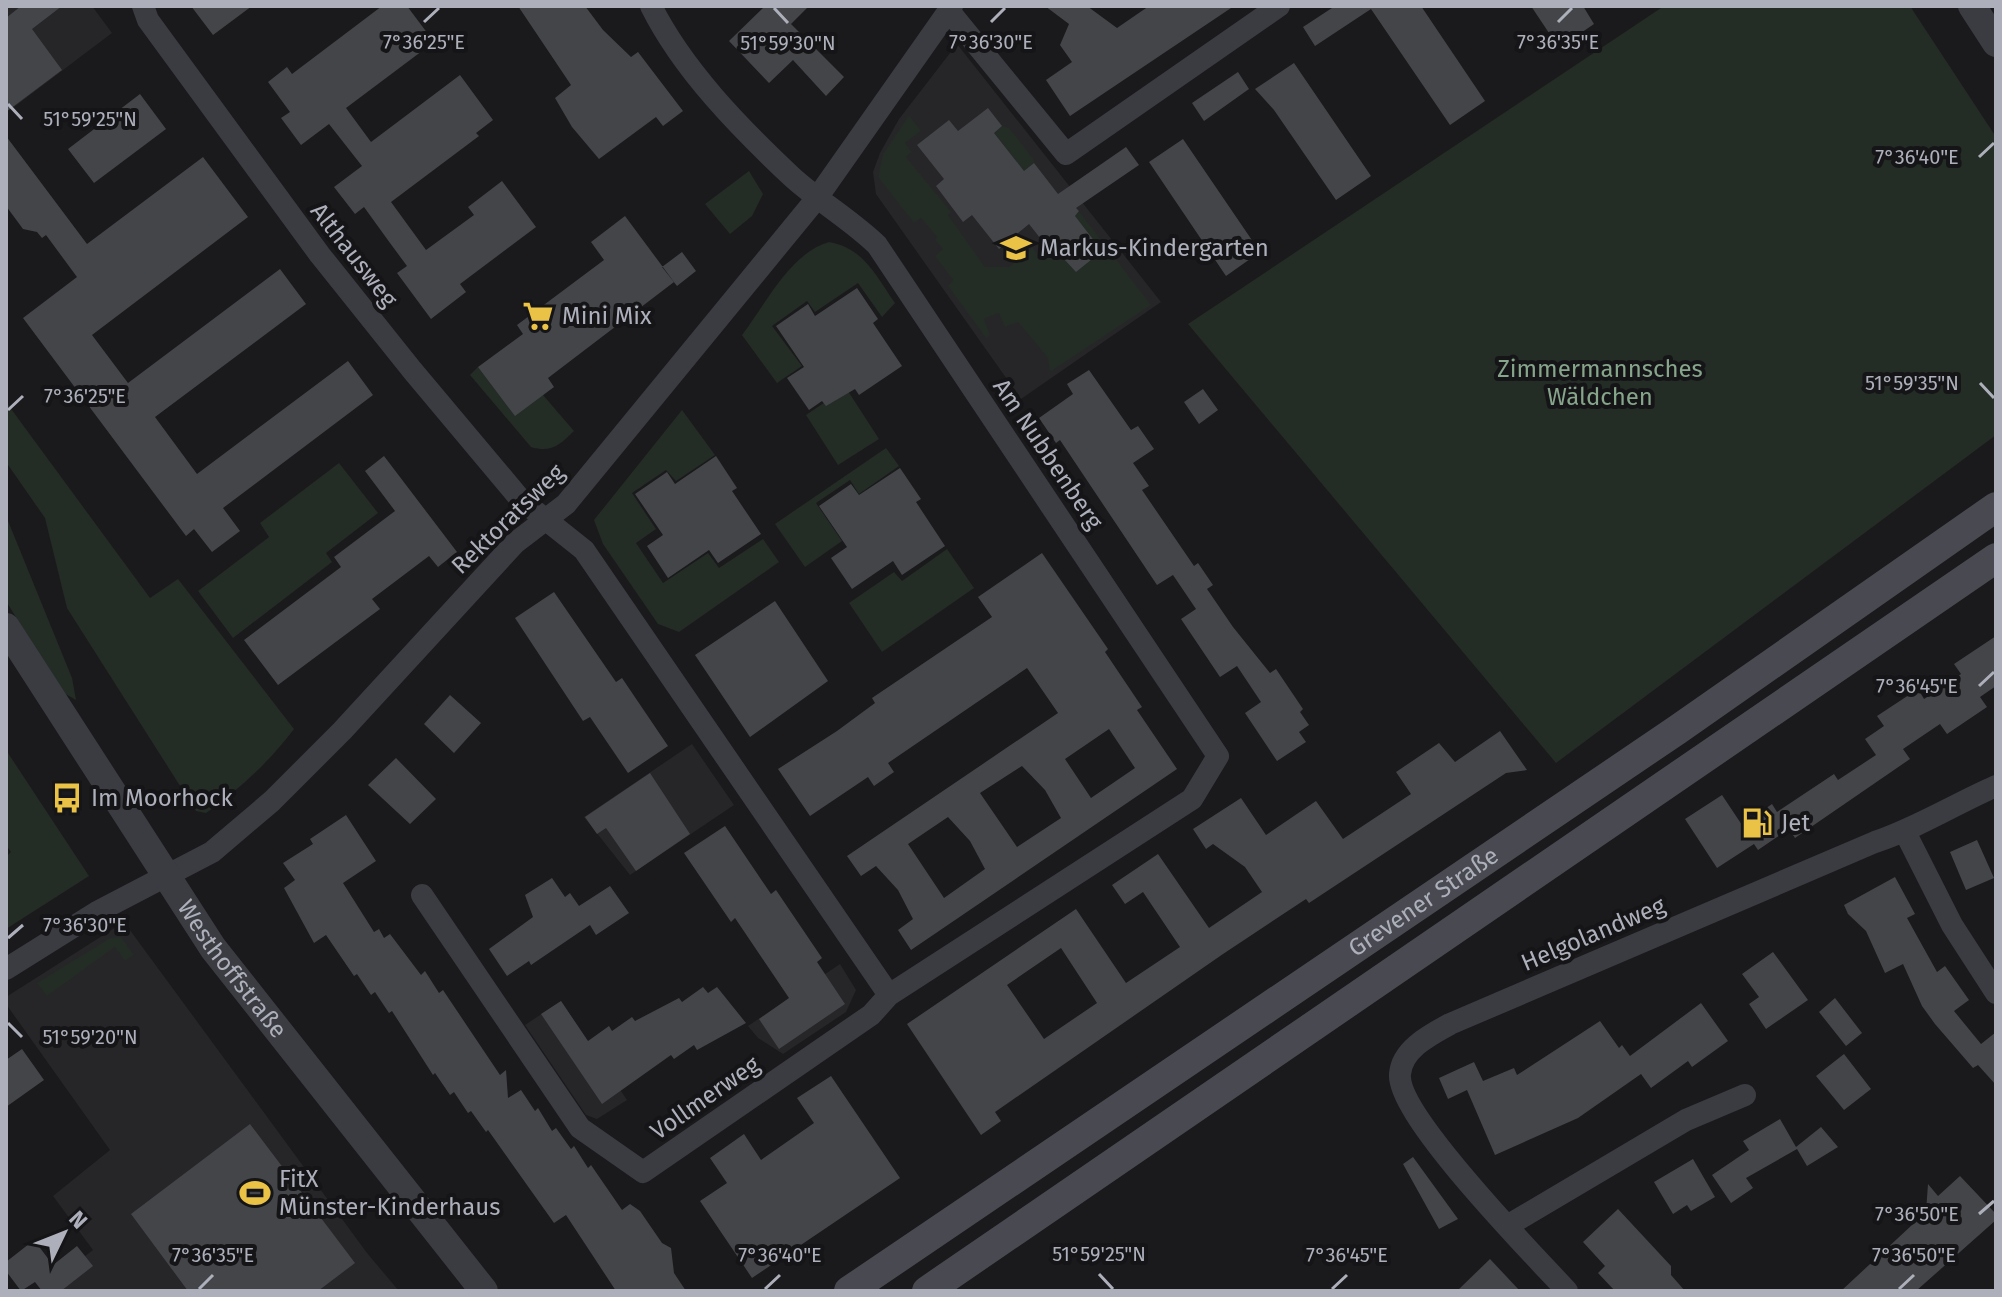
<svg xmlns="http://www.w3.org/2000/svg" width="2002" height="1297" font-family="'Fira Sans',sans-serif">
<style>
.built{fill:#262629}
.green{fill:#242c26}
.building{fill:#444549;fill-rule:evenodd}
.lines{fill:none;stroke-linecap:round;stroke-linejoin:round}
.minor{stroke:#3b3c41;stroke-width:22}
.tertiary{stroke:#3b3c41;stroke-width:28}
.secondary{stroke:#494a51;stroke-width:30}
.ticks{fill:none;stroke:#adb0bb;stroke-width:3}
.labels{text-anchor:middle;stroke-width:8;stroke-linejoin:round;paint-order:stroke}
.poi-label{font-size:24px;fill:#adb0bb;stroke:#151517;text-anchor:start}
.street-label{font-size:24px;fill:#adb0bb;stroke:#151517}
.park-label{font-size:24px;fill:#86a58b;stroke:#151517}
.ticks-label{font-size:20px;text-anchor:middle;fill:#adb0bb;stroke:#151517;stroke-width:8;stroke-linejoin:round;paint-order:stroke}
</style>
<rect width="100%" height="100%" fill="#1a1a1c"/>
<path class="built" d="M92 6 112 33 14 107 6 96V7Z
M957 44 1161 302 1021 399 876 194 873 172 880 153 899 119Z
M692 744 734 805 630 875 584 817Z
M124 922 367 1253 399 1291H39L93 1250 53 1196 110 1150 6 1004V997Z
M840 964 856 990 846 1012 783 1054 758 1038 748 1026Z
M561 1001 627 1100 597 1119 586 1115 525 1025Z"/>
<path class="green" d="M1664 6H1910L1996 137V435L1556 763 1188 324Z
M909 115 921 131 905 143 912 152 906 157 951 212 948 215 985 267H1009L1032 248 1039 255 1055 243 1079 211 1151 305 1050 372 1048 358 1018 322 1005 327 999 313 984 319 990 334 986 338 948 286 953 280 935 256 943 249 935 240 937 237 921 218 914 223 878 177 883 154Z
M1002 126 1009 128 1032 157 1034 163 1024 171 994 133Z
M749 171 763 194 752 216 730 234 705 204Z
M829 242C864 248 876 276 895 303L882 317 858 283 815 312 807 301 772 326 802 366 777 383 742 335C766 304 790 253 829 242Z
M478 367 543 395 574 431C560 445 551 453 531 447L470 375Z
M846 388 879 439 838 465 806 415Z
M6 402 150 598 178 579 294 729C269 762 240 789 206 813L196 811 67 608 45 518 6 462Z
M682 410 715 455 676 481 666 470 632 493 656 529 636 543 663 583 708 553 719 568 763 539 779 562 679 632 658 624 603 544 594 520Z
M886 448 899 466 859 494 850 480 816 503 842 541 805 567 775 524Z
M339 463 378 513 326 553 332 562 233 638 198 591 269 537 260 523Z
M6 516 72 678 76 700 62 692 6 601Z
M947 549 974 588 882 652 849 603 894 572 902 581Z
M6 750 89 876 6 929V857L11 852 6 845Z
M121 937 134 955 125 961 115 947 47 996 37 983 110 938Z"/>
<path class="building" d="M21 6H62L32 29 62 70 6 112V18Z
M191 6H252L213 35Z
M382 6H407L434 42 346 108 371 142 460 75 493 120 476 133 479 136 391 202 426 250 474 215 468 207 502 181 536 227 460 284 466 292 431 319 397 273 407 266 390 243 364 207 355 214 334 187 362 166 329 124 301 145 281 118 290 112 268 82 287 67 292 74Z
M518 6H585L603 30 631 57 638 52 683 111 663 126 656 117 599 159 572 127 555 98 571 85Z
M765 6H809L791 24 844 77 826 96 793 60 769 83 729 41Z
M1045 6H1087L1117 28 1149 6H1234L1070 116 1046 80 1072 62 1060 45 1069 24Z
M1335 6H1421L1485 101 1450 125 1371 9 1315 46 1303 27Z
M1531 6H1583L1594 24 1559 48Z
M1294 63 1371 176 1336 200 1274 110 1255 89Z
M1238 72 1249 89 1204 121 1192 103Z
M140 94 166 129 94 183 68 149Z
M988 108 1002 126 994 133 1024 171 1034 163 1058 194 1126 147 1139 165 1076 208 1079 211 1075 216 1102 251 1076 272 1052 246 1048 248 1029 224 999 249 972 215 963 222 936 186 944 179 917 145 949 120 958 131Z
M6 136 87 244 203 157 248 217 92 335 128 383 280 269 306 304 155 417 197 474 348 361 373 395 223 508 240 531 212 552 194 529 186 536 23 318 77 277 46 235 42 238 37 232 23 229 6 206Z
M1183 139 1260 252 1226 276 1149 162Z
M625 216 674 282 548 378 554 387 515 416 478 367 523 334 517 325 604 260 591 242Z
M682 252 696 271 677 286 662 267Z
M857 288 878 319 873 323 902 366 859 395 855 389 826 406 822 401 809 410 787 378 804 367 776 326 808 304 815 316Z
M1089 370 1131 430 1138 426 1154 449 1133 463 1149 486 1142 490 1194 566 1198 563 1213 585 1207 589 1233 627 1270 673 1276 669 1303 709 1300 712 1309 725 1299 732 1306 742 1277 761 1245 713 1261 702 1237 666 1220 677 1181 619 1196 609 1173 575 1157 585 1060 440 1056 443 1039 418 1073 394 1067 384Z
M1203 389 1218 410 1199 424 1184 402Z
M384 456 457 552 438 567 429 556 372 599 380 609 278 685 244 640 341 567 334 557 395 511 365 471Z
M716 456 737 488 732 491 761 534 718 563 709 550 668 578 647 546 663 535 635 494 667 472 675 484Z
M900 468 921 499 916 502 945 546 902 575 893 561 852 589 831 558 847 547 819 506 851 484 859 495Z
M1042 553 1108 649 1105 652 1142 707 1137 710 1177 769 911 950 898 930 913 919 898 890 876 866 861 876 847 856 1058 713 1027 668 888 763 894 772 874 786 868 777 810 816 778 769 837 731 875 703 872 698 992 617 978 597ZM1109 729 1135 768 1091 798 1065 759ZM1022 766 1045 790 1061 818 1017 847 980 793ZM948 817 970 841 985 869 944 898 908 844Z
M554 592 616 682 622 678 668 746 628 773 590 717 583 721 515 618Z
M775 601 828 681 750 737 695 655Z
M1996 636V686L1980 697 1987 707 1947 734 1940 724 1903 749 1910 759 1795 838 1789 829 1758 850 1754 844 1717 868 1685 819 1722 795 1742 825 1772 804 1777 812 1834 774 1838 780 1876 755 1865 739 1884 726 1877 716 1918 689 1924 699 1943 687 1961 674 1954 664Z
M450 695 481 723 454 753 424 724Z
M1500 731 1527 770 1506 773 1309 903 1306 899 1223 954 995 1112 1001 1121 981 1135 907 1024 1076 909 1126 983 1180 947 1143 892 1125 904 1112 885 1158 854 1209 928 1262 892 1245 867 1213 844 1206 849 1193 829 1241 798 1266 835 1316 801 1343 839 1411 794 1396 772 1439 743 1455 762ZM1061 948 1097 1003 1044 1039 1007 985Z
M396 758 436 799 410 824 368 785Z
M650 773 690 834 636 871 606 828 597 834 585 817Z
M346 815 376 861 343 883 374 932 379 929 384 938 390 934 421 975 425 971 439 993 443 990 500 1075 506 1070 508 1098 521 1090 535 1111 538 1108 552 1131 556 1128 571 1149 574 1146 588 1168 591 1165 622 1210 630 1204 640 1211 662 1243 671 1248 674 1273 686 1291H616L566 1215 554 1223 488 1130 486 1132 471 1111 468 1113 454 1092 450 1095 435 1073 433 1075 392 1011 389 1013 375 992 371 995 357 974 354 976 326 935 314 943 284 888 295 880 283 863 313 844 310 839Z
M725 826 771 894 776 890 822 958 817 962 845 1004 779 1049 759 1019 789 998 735 918 731 922 684 853Z
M1977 840 1994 878 1966 890 1950 852Z
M1895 877 1915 914 1907 918 1937 972 1945 966 1969 1000 1954 1011 1981 1044 1996 1032V1085L1978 1065 1973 1068 1935 1024 1922 1006 1903 964 1885 973 1866 931 1848 914 1844 905Z
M552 878 565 897 570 893 579 906 610 886 629 913 596 935 590 925 531 965 529 961 507 976 489 949 533 917 525 895Z
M1773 952 1808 1000 1766 1029 1749 1004 1759 997 1742 974Z
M703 987 708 993 717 987 746 1023 697 1050 694 1045 674 1059 671 1055 602 1104 541 1014 561 1001 588 1041 609 1026 612 1031 632 1017 635 1021 679 998 682 1002Z
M1835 998 1862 1033 1846 1046 1819 1012Z
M1701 1003 1728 1041 1692 1067 1688 1061 1651 1088 1641 1074 1578 1118 1495 1155 1467 1090 1448 1099 1439 1078 1474 1062 1483 1081 1514 1068 1517 1075 1600 1021 1619 1048 1622 1045 1630 1056Z
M22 1049 44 1080 6 1107V1060Z
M1844 1054 1871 1089 1844 1110 1816 1076Z
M831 1076 900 1178 752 1278 700 1201 727 1183 710 1158 744 1134 761 1160 814 1123 797 1098Z
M1780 1119 1796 1147 1821 1127 1838 1147 1807 1166 1797 1149 1746 1178 1753 1188 1731 1203 1712 1175 1749 1150 1743 1141Z
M250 1124 355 1263 318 1291H188L131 1214Z
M1413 1157 1458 1219 1439 1229 1403 1164Z
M1693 1159 1715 1197 1691 1211 1687 1205 1673 1214 1654 1182Z
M1960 1176 1996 1214V1220L1916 1291H1841L1926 1212 1928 1184 1938 1196Z
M1618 1209 1671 1266V1275L1685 1291H1615L1598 1273 1605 1266 1583 1242Z
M34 1240 53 1265 77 1246 93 1266 61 1291H42L35 1282 21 1291 6 1271V1262Z
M1490 1259 1520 1291H1457Z"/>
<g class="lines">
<path class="minor" d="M143 6 148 20 320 255 412 370 521 500 584 550 889 995
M949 11 1066 154 1279 6
M1905 832 1952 925 1996 993
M422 895 580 1128 643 1172 871 1015 889 995 1192 799 1218 756 877 245C850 219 818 201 791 176 739 127 683 70 651 6
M6 969 97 912 212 852 272 801 342 731 515 543 566 504 817 198 952 6
M1507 1226 1686 1120 1745 1095
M1567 1291C1535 1256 1396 1115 1400 1074 1402 1049 1430 1035 1450 1024L1875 842C1917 828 1955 804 1996 786"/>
<g class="tertiary">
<path d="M1972 6 1996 43"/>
<path id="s1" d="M6 627 213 948 484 1291"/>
</g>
<g class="secondary">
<path id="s2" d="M849 1291 1677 730 1996 507"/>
<path d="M927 1291 1996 558"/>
</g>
</g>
<path class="ticks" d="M774 8 788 23M424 22 439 8M991 22 1005 8M1558 22 1572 8M8 104 22 119M1979 157 1994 143M1980 383 1994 398M8 410 23 396M1979 686 1994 672M8 938 23 925M8 1023 22 1037M1979 1214 1994 1201M1099 1274 1113 1289M199 1289 213 1275M765 1289 780 1275M1332 1289 1347 1275M1899 1289 1914 1275"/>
<defs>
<g id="school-bare" transform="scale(2.4)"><path d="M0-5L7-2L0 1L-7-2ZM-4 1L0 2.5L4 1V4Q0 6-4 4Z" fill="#eac245" stroke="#151517" stroke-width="2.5" paint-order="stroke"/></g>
<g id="supermarket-bare" transform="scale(2.4)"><path d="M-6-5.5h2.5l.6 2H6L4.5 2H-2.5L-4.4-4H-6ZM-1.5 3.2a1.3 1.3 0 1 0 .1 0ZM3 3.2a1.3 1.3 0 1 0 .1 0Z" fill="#eac245" stroke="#151517" stroke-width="2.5" paint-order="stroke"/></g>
<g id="bus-bare" transform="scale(2.4)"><path d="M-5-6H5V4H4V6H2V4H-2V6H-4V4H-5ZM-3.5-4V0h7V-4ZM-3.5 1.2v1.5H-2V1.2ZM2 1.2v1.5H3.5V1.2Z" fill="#eac245" stroke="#151517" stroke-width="2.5" paint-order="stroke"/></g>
<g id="fuel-bare" transform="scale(2.4)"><path d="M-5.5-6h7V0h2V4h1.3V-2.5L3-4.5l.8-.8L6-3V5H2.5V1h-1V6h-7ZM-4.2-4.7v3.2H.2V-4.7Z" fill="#eac245" stroke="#151517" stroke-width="2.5" paint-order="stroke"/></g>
<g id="stadium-bare" transform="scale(2.4)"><path d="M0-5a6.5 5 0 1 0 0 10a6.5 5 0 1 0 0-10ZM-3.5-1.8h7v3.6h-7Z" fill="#eac245" stroke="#151517" stroke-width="2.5" paint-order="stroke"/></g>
</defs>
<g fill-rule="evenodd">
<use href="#school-bare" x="1016" y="248"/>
<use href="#supermarket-bare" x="538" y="316"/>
<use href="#bus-bare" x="67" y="798"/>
<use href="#fuel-bare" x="1757" y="823"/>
<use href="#stadium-bare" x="255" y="1193"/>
</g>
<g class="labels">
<g class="poi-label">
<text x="1040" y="256">Markus-Kindergarten</text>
<text x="562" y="324">Mini Mix</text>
<text x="91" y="806">Im Moorhock</text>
<text x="1781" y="831">Jet</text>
<text x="279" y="1187">FitX<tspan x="279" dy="28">Münster-Kinderhaus</tspan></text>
</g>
<g class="street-label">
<text transform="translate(354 255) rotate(52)" y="8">Althausweg</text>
<text transform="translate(1048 454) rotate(56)" y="8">Am Nubbenberg</text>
<text transform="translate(508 519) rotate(-44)" y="8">Rektoratsweg</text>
<text dy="8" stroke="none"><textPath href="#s2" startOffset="694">Grevener Straße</textPath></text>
<text transform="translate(1593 934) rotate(-23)" y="8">Helgolandweg</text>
<text dy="8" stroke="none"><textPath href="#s1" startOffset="410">Westhoffstraße</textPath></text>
<text transform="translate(705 1098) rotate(-35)" y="8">Vollmerweg</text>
</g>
<g class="park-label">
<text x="1600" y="377">Zimmermannsches<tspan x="1600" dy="28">Wäldchen</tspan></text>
</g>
</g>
<g class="ticks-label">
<text x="424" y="49">7°36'25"E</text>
<text x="991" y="49">7°36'30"E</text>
<text x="1558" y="49">7°36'35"E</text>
<text x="788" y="50">51°59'30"N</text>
<text x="90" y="126">51°59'25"N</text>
<text x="1917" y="164">7°36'40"E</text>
<text x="1912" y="390">51°59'35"N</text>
<text x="85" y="403">7°36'25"E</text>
<text x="1917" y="693">7°36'45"E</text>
<text x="85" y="932">7°36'30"E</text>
<text x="90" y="1044">51°59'20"N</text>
<text x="1917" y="1221">7°36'50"E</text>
<text x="1099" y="1261">51°59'25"N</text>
<text x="213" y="1262">7°36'35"E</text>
<text x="780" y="1262">7°36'40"E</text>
<text x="1347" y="1262">7°36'45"E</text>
<text x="1914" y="1262">7°36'50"E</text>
</g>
<rect width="2002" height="1297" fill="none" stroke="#adb0bb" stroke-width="16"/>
<g transform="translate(64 1233) rotate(47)" stroke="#151517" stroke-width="6" paint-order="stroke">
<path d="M0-6L14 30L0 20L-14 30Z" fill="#adb0bb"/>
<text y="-12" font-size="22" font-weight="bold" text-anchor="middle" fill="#adb0bb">N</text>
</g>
</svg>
